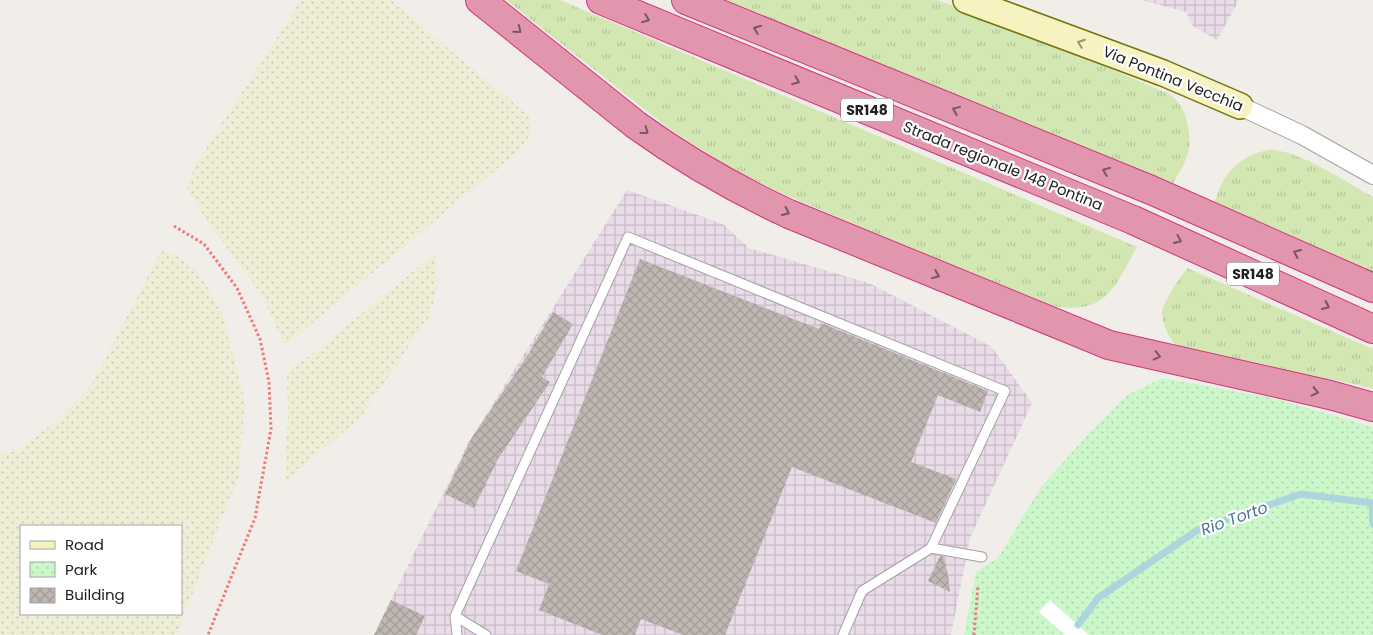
<svg xmlns="http://www.w3.org/2000/svg" width="1373" height="635" font-family="Poppins,sans-serif">
<style>
.industrial{fill:url(#industrial-grid)}
.farmland{fill:url(#farmland-dots);fill-rule:evenodd}
.grass{fill:url(#grass-tufts)}
.park{fill:url(#park-dots)}
.pier{fill:#fff}
.lines{fill:none;stroke-linecap:round;stroke-linejoin:round}
.stream{stroke:#acd6db;stroke-width:7}
.building{fill:url(#building-cross-hatch)}
.lane-casing{stroke:#a2a2a2;stroke-width:11}
.street-casing{stroke:#a2a2a2;stroke-width:20}
.secondary-casing{stroke:#74740c;stroke-width:28}
.highway-casing{stroke:#d1347b;stroke-width:30}
.path{stroke:#f2797a;stroke-width:3;stroke-dasharray:2.5 2.5;stroke-linecap:butt}
.lane{stroke:#fff;stroke-width:9}
.street{stroke:#fff;stroke-width:18}
.secondary{stroke:#f6f3c1;stroke-width:25}
.highway{stroke:#e296ad;stroke-width:28}
.oneway{stroke:#785660}
.oneway2{stroke:#969479}
.labels{text-anchor:middle;stroke-width:4.5;stroke-linejoin:round;paint-order:stroke}
.shield{fill:#fff;stroke:#646464;stroke-width:1}
.shield-label{font-size:14px;font-weight:bold;fill:#212121}
.street-label{font-size:15px;fill:#212121;stroke:#fff}
.water-label{font-size:16px;font-style:italic;fill:#487795;stroke:#fff}
</style>
<defs>
<pattern id="industrial-grid" width="8" height="8" patternUnits="userSpaceOnUse" patternTransform="scale(1.25)"><rect width="8" height="8" fill="#e9dbe8"/><path d="M0 4h8M4 0v8" fill="none" stroke="#c8bcc7"/></pattern>
<pattern id="farmland-dots" width="8" height="8" patternUnits="userSpaceOnUse" patternTransform="scale(1.25)"><rect width="8" height="8" fill="#eeedd6"/><path d="M2 2h.1M6 6h.1" fill="none" stroke="#cccbb7" stroke-width="1.8" stroke-linecap="round"/></pattern>
<pattern id="grass-tufts" width="24" height="20" patternUnits="userSpaceOnUse" patternTransform="scale(1.25)"><rect width="24" height="20" fill="#d2e7b2"/><path d="M3 7l-1-3M5 7V3M7 7l1-3M15 17l-1-3M17 17v-4M19 17l1-3" fill="none" stroke="#b4c699"/></pattern>
<pattern id="park-dots" width="8" height="8" patternUnits="userSpaceOnUse" patternTransform="scale(1.25)"><rect width="8" height="8" fill="#cbf7ca"/><path d="M2 2h.1M6 6h.1" fill="none" stroke="#aed3ad" stroke-width="1.8" stroke-linecap="round"/></pattern>
<pattern id="building-cross-hatch" width="8" height="8" patternUnits="userSpaceOnUse" patternTransform="scale(1.25)"><rect width="8" height="8" fill="#beb6b1"/><path d="M0 0l8 8M0 8l8-8" fill="none" stroke="#a39c98"/></pattern>
</defs>
<rect width="100%" height="100%" fill="#f1ede9"/>
<path class="industrial" d="M1142 0H1239L1217 40 1193 26 1186 12Z
M627 190 723 224 749 248 869 283 992 347 1032 403 970 538 951 635H374L467 445Z"/>
<path class="farmland" d="M301 0H391L529 116 531 133 520 150 285 346 262 295 204 217 187 189 195 165Z
M161 251 176 255 199 272 223 315 245 402 239 476 176 635H0V454L16 451 55 422 92 384ZM21 526H181V614H21Z
M436 253 437 292 428 318 360 418 284 483 288 420 287 374Z"/>
<path class="grass" d="M506 0H560L1137 247C1111 294 1105 316 1045 305L781 193 731 168 671 130Z
M726 0H937L1039 38 1169 94C1180 103 1185 110 1187 123 1194 153 1185 162 1171 187Z
M1269 150C1298 149 1346 182 1373 197V279L1215 202C1222 174 1240 155 1269 150Z
M1187 268 1373 349V389C1335 378 1296 374 1256 369 1234 366 1209 364 1189 355 1175 350 1163 329 1162 315 1161 304 1180 278 1187 268Z"/>
<path class="park" d="M1162 378 1277 399 1373 427V635H964L976 572 998 558 1041 487 1082 441 1127 395Z"/>
<path class="pier" d="M1050 600 1089 635H1065L1039 612Z"/>
<g class="lines">
<path class="stream" d="M1078 625 1098 598 1199 529 1301 494 1372 503 1373 524"/>
</g>
<path class="building" d="M640 259 819 329 821 323 988 391 980 412 938 395 911 462 956 479 936 523 792 467 725 635H683L641 619 635 635H602L539 610 549 584 516 571Z
M553 312 573 324 542 377 550 382 498 459 474 508 445 494 468 446 467 445 526 358Z
M940 556H943L948 574 950 592 928 581Z
M391 600 425 616 416 635H374Z"/>
<g class="lines">
<g class="lane-casing">
<path id="lane" d="M931 548 982 557
M455 616 457 635
M486 635 455 616 628 237 1005 391 931 548 862 591 843 635"/>
</g>
<g class="street-casing">
<path id="street" d="M1240 106 1302 135 1373 175"/>
</g>
<g class="secondary-casing">
<path id="secondary" d="M966 0 1163 73 1240 106"/>
</g>
<g class="highway-casing">
<path id="highway" d="M480 0 636 125C686 161 733 188 789 214L1109 345 1330 395 1373 407
M601 0 1133 220 1373 329
M686 0 1151 190 1373 288"/>
</g>
<path class="path" d="M174 226 204 244 237 288 260 339 269 382 271 429 255 518 208 635
M974 635 978 585"/>
<use href="#lane" class="lane"/>
<use href="#street" class="street"/>
<use href="#secondary" class="secondary"/>
<use href="#highway" class="highway"/>
</g>
<defs><path id="oneway-chevron" d="M-2-3.5L2.5 0L-2 3.5" fill="none" stroke-width="1.6" stroke-linecap="round" stroke-linejoin="round" transform="scale(1.25)"/></defs>
<g class="oneway">
<use href="#oneway-chevron" transform="translate(646 19) rotate(22)"/>
<use href="#oneway-chevron" transform="translate(757 29) rotate(-158)"/>
<use href="#oneway-chevron" transform="translate(518 30) rotate(39)"/>
<use href="#oneway-chevron" transform="translate(796 81) rotate(22)"/>
<use href="#oneway-chevron" transform="translate(956 110) rotate(-158)"/>
<use href="#oneway-chevron" transform="translate(645 131) rotate(36)"/>
<use href="#oneway-chevron" transform="translate(1106 171) rotate(-158)"/>
<use href="#oneway-chevron" transform="translate(786 212) rotate(25)"/>
<use href="#oneway-chevron" transform="translate(1178 240) rotate(24)"/>
<use href="#oneway-chevron" transform="translate(1297 253) rotate(-156)"/>
<use href="#oneway-chevron" transform="translate(936 275) rotate(22)"/>
<use href="#oneway-chevron" transform="translate(1326 306) rotate(25)"/>
<use href="#oneway-chevron" transform="translate(1157 356) rotate(13)"/>
<use href="#oneway-chevron" transform="translate(1315 392) rotate(13)"/>
</g>
<use class="oneway2" href="#oneway-chevron" transform="translate(1081 43) rotate(-160)"/>
<g class="labels">
<g class="shield">
<rect x="841" y="98.5" width="52" height="23" rx="4"/>
<rect x="1227" y="262.5" width="52" height="23" rx="4"/>
</g>
<g class="shield-label">
<text x="867" y="115">SR148</text>
<text x="1253" y="279">SR148</text>
</g>
<g class="street-label">
<text transform="translate(1173 79) rotate(22)" y="5">Via Pontina Vecchia</text>
<text transform="translate(1003 166) rotate(22)" y="5">Strada regionale 148 Pontina</text>
</g>
<g class="water-label">
<text transform="translate(1234 518) rotate(-20)" y="6">Rio Torto</text>
</g>
</g>
<rect x="20" y="525" width="162" height="90" fill="#ffffff" stroke="#a6a6a6"/>
<rect x="30" y="541" width="25" height="8" fill="#f6f3c1" stroke="#a6a6a6"/>
<text x="65" y="550" font-size="15" fill="#212121">Road</text>
<rect x="30" y="562" width="25" height="15" fill="url(#park-dots)" stroke="#a6a6a6"/>
<text x="65" y="575" font-size="15" fill="#212121">Park</text>
<rect x="30" y="588" width="25" height="15" fill="url(#building-cross-hatch)" stroke="#a6a6a6"/>
<text x="65" y="600" font-size="15" fill="#212121">Building</text>
</svg>
